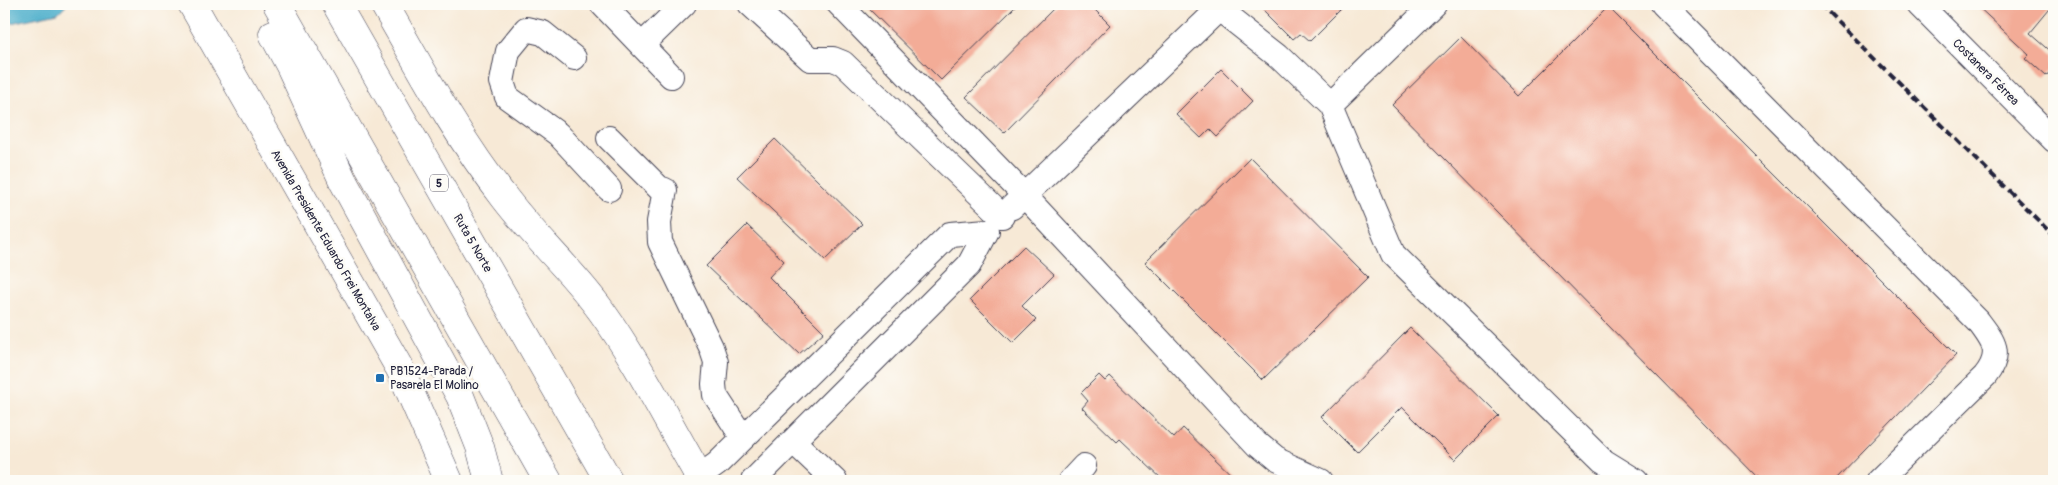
<svg xmlns="http://www.w3.org/2000/svg" width="2058" height="485" font-family="Pangolin,sans-serif">
<style>
.water{fill:#4caecb;stroke:#376883}
.building{fill:#f3ac97}
.lines{fill:none;stroke-linecap:round;stroke-linejoin:round}
.minor-casing{stroke:#424052;stroke-width:26}
.major-casing{stroke:#424052;stroke-width:29}
.highway-casing{stroke:#424052;stroke-width:29}
.minor{stroke:#fff;stroke-width:24}
.major{stroke:#fff;stroke-width:28}
.highway{stroke:#fff;stroke-width:28}
.rail{stroke:#22223b;stroke-width:4;stroke-dasharray:8 4;stroke-linecap:butt}
.poi-dot{fill:#1f6fb2;stroke:#fdfcf7;stroke-width:2}
.labels{text-anchor:middle;stroke-width:5;stroke-linejoin:round;paint-order:stroke}
.shield{fill:#fdfcf7;stroke:#646373;stroke-width:1}
.shield-label{font-size:11px;font-weight:bold;fill:#22223b}
.street-label{font-size:12px;fill:#22223b;stroke:#fdfcf7}
.poi-label{font-size:12px;fill:#22223b;stroke:#fdfcf7;text-anchor:start}
</style>
<rect width="100%" height="100%" fill="#fdfcf7"/>
<filter id="ink" filterUnits="userSpaceOnUse"><feTurbulence type="fractalNoise" baseFrequency=".02" numOctaves="2"/><feDisplacementMap in="SourceGraphic" scale="10" xChannelSelector="R" yChannelSelector="G"/><feConvolveMatrix kernelMatrix="1 2 1 2 8 2 1 2 1" color-interpolation-filters="sRGB"/></filter>
<filter id="wash" filterUnits="userSpaceOnUse"><feTurbulence type="fractalNoise" baseFrequency=".0096" numOctaves="4" result="noise"/><feDisplacementMap in="SourceGraphic" scale="20" xChannelSelector="R" yChannelSelector="G"/><feGaussianBlur stdDeviation="1.12" result="paint"/><feColorMatrix in="noise" values="0 0 0 0 0 0 0 0 0 0 0 0 0 0 0 0 0 1.4 0 .05"/><feComposite in="paint" operator="in"/></filter>
<g filter="url(#wash)">
<rect width="100%" height="100%" fill="#f7e9d6"/>
<path class="water" d="M4 4H67L58 13 6 24 4 23Z"/>
<g id="blocks">
<path class="building" d="M864 4H1018L941 80Z
M1058 4H1089L1110 25 1004 133 966 97Z
M1259 4H1347L1310 41 1301 33 1294 39Z
M1975 4H2054L2030 33 2054 54V68L2046 77 2025 58 2029 54Z
M1608 7 1956 355 1834 481H1761L1392 105 1461 37 1519 96Z
M1221 69 1253 101 1218 137 1210 129 1201 138 1176 114Z
M775 139 862 224 825 260 737 177Z
M1250 158 1368 277 1263 380 1145 262Z
M747 225 784 261 769 277 824 332 799 354 706 266Z
M1024 246 1054 274 1022 306 1036 320 1013 343 970 300Z
M1410 328 1499 416 1455 460 1402 407 1357 452 1322 417Z
M1099 375 1105 381 1110 376 1174 438 1183 428 1238 481H1164L1120 439 1117 442 1082 408 1088 401 1081 393Z"/>
</g>
</g>
<g filter="url(#ink)">
<use href="#blocks" fill-opacity="0" stroke="#424052" stroke-width="1"/>
<g class="lines">
<g class="minor-casing">
<path id="minor" d="M602 4 671 76
M750 4 810 59H833L843 63 1002 216
M839 4 1024 195 1257 445 1275 460 1321 481
M1213 4 1279 56 1330 105 1393 254 1602 460 1636 481
M1663 4 1978 321C1994 342 2003 353 1985 376L1878 481
M1919 4 2054 140
M642 45 684 4
M574 58 543 33 526 29 508 51 502 82 507 97 558 134 609 189
M1330 105 1434 4
M609 138 659 188 665 190 659 222 660 242 711 347 716 362 714 384 715 395 743 438
M1012 207 1224 4
M793 441 835 481
M699 477 717 464 950 234 987 231 969 265 753 481
M1070 481 1084 466"/>
</g>
<g class="major-casing">
<path id="major" d="M192 4 400 369 449 481
M384 4C421 69 457 137 504 197 534 237 573 271 602 312 640 365 669 425 702 481"/>
</g>
<g class="highway-casing">
<path id="highway" d="M277 4 548 481
M336 4 609 481
M273 34 290 66 343 181 460 396 480 447 489 481"/>
</g>
<use href="#minor" class="minor"/>
<use href="#major" class="major"/>
<use href="#highway" class="highway"/>
<path class="rail" d="M1820 4 2054 236"/>
</g>
</g>
<rect class="poi-dot" x="375" y="373" width="10" height="10" rx="2.5"/>
<g class="labels">
<rect class="shield" x="430" y="174.5" width="18" height="17" rx="4"/>
<g class="shield-label">
<text x="439" y="187">5</text>
</g>
<g class="street-label">
<text transform="translate(1986 72) rotate(45)" y="4">Costanera Férrea</text>
<text transform="translate(326 240) rotate(60)" y="4">Avenida Presidente Eduardo Frei Montalva</text>
<text transform="translate(473 243) rotate(60)" y="4">Ruta 5 Norte</text>
</g>
<g class="poi-label">
<text x="390" y="375">PB1524-Parada /<tspan x="390" dy="14">Pasarela El Molino</tspan></text>
</g>
</g>
<rect width="2058" height="485" fill="none" stroke="#fdfcf7" stroke-width="20"/>
</svg>
